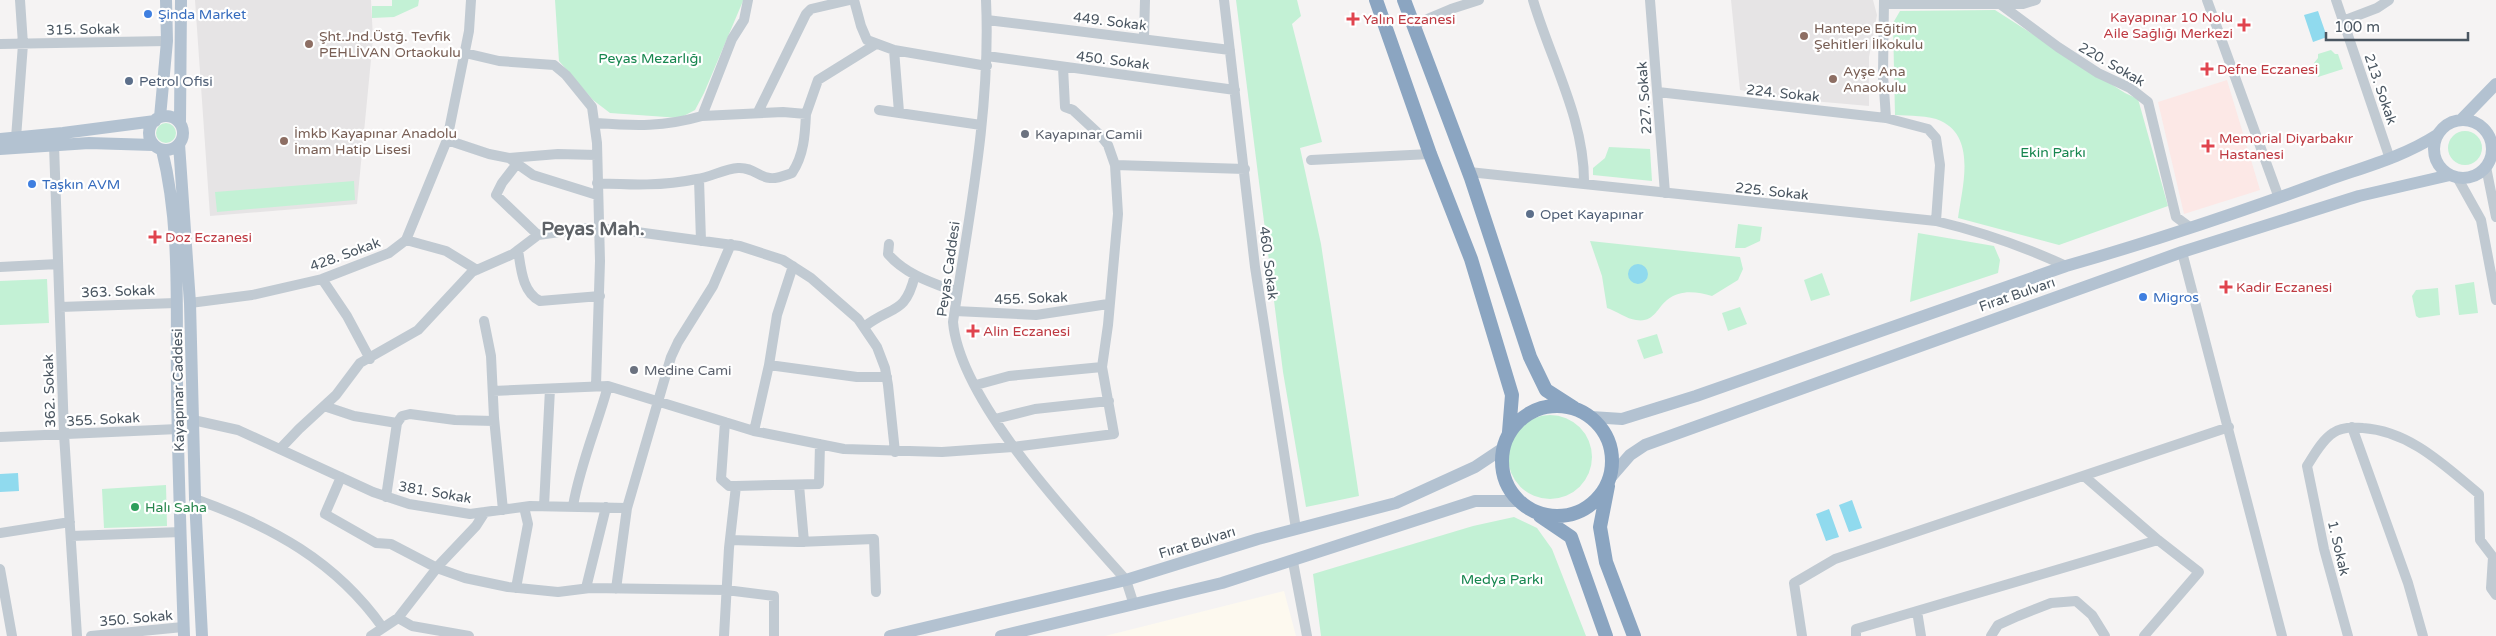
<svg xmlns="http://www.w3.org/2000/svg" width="2496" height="636" font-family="'Varela Round',sans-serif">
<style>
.commercial{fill:#fdf9ef}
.education{fill:#e6e4e5}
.medical{fill:#fce8e6}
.green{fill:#c3f1d5}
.water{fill:#90daee}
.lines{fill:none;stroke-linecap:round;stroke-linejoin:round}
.minor{stroke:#c1cad2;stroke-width:10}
.major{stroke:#b3c2d1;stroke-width:12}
.highway{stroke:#8ba5c1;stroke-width:14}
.shop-dot{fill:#3f7fe0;stroke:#fff;stroke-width:2}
.health-dot{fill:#e0444e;stroke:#fff;stroke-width:2}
.education-dot{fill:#8d6e63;stroke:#fff;stroke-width:2}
.service-dot{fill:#5c6f8a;stroke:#fff;stroke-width:2}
.worship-dot{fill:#6b7280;stroke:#fff;stroke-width:2}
.leisure-dot{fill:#2e9e5b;stroke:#fff;stroke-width:2}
.labels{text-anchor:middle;stroke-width:4.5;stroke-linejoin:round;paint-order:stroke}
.shop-label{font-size:14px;fill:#366cbe;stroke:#fff;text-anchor:start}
.health-label{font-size:14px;fill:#be3a42;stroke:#fff;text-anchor:start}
.street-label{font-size:14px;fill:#4a5661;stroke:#fff}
.education-label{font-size:14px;fill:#785e54;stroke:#fff;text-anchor:start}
.park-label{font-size:14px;fill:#17864f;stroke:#fff}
.service-label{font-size:14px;fill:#4e5e75;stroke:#fff;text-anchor:start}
.worship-label{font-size:14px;fill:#5b616d;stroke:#fff;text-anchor:start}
.leisure-label{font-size:14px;fill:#27864d;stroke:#fff;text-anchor:start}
.district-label{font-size:19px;font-weight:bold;fill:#5f6368;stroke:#fff}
</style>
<rect width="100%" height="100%" fill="#f5f3f3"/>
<path class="commercial" d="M1284 591 1296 636H1105Z"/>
<path class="education" d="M195 0H371L373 39 357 204 210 216Z
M1731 0H1873L1877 15 1869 57V106L1790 99 1740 90Z"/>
<path class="medical" d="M2227 80 2260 190 2184 214 2158 102Z"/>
<path class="green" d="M392 0H419L418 6 394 17 372 18V6H392Z
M555 0H743V1L704 93 695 110 680 118 610 113 593 100 559 61Z
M1236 0H1297L1301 16 1292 24 1322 142 1300 148 1321 244 1359 496 1306 507 1283 372Z
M1995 10 2125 93 2138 99 2168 206 2059 245 1958 218C1962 188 1977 138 1941 121 1929 115 1909 116 1895 115L1893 23 1900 11Z
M2331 50 2335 54H2338L2343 69 2318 77 2314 63 2318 58V54Z
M156 133a10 10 0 1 1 20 0a10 10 0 1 1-20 0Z
M2448 148a17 17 0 1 1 34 0a17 17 0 1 1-34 0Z
M1609 147 1650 149 1652 181 1593 175V168L1605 158Z
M354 181 355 200 217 212 215 192Z
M1738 224 1762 227 1760 241 1745 248H1735Z
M1918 233 1994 246 2000 260 1998 273 1910 302Z
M1590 241 1740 257 1743 269 1738 280 1712 296C1697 292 1681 289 1667 300 1657 308 1654 323 1636 320 1627 319 1616 311 1607 308L1602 276Z
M1822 273 1830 295 1811 301 1804 280Z
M47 279 49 323 0 325V281Z
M2474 282 2478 313 2459 315 2455 285Z
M2438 288 2440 315 2419 318 2416 316 2412 296 2416 290Z
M1740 307 1747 324 1728 331 1722 313Z
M1657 334 1663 353 1644 359 1637 340Z
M1508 457a42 42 0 1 1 84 0a42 42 0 1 1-84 0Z
M166 485 167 526 104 528 102 489Z
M1514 517 1537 528 1552 549 1586 636H1321L1313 574 1473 526Z"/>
<path class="water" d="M2318 11 2327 37 2313 42 2304 15Z
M1628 274a10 10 0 1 1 20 0a10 10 0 1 1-20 0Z
M18 473 19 491 0 492V474Z
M1852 500 1862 528 1849 532 1839 505Z
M1829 509 1839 537 1826 541 1816 514Z"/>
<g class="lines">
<path class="minor" d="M854 0 861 26 867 40 894 50 987 66
M986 0C991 108 969 216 953 322 960 402 1073 520 1126 580L1134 605
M1224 0 1255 267 1296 529
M1533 0C1551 61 1585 120 1584 184
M1650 0 1665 193
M1884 0 1883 75 1886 118
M2207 0 2279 198
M2336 0 2390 159
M1884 4H2023L2036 0
M2000 4 2058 47 2098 73 2130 88 2148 102 2176 217 2191 228
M987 20 1230 50
M2343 21 2377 8 2389 0
M1413 25 1451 9 1479 0
M1144 38 1145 0
M0 44 167 41
M894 50 899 112
M465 53 499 61 554 65 566 75 592 107 597 143 600 261 596 385
M987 56 1235 90
M1658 92 1886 118 1928 129 1936 138 1940 165 1936 221
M879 110 981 125
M758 112 806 14 811 9 850 0
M702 116 783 112 806 114 818 80 876 44
M596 123C635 126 664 127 702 116L732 39 744 20 748 0
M16 138 23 44 20 0
M447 140 489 154 509 158 558 154 597 155
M54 145 64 434 77 636
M509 158 533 175 597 195
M1311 160 1430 154
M516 165 502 183 496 195 538 235
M1115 165 1245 169
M2486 167 2496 217
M1469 172 1936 221C1982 232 2023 246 2066 266
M2457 177 2481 220 2496 300
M699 179 701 241
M597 183C631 185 663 186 697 179 711 177 724 169 738 168 753 167 758 177 770 178 777 179 786 175 792 173 804 155 805 135 806 114
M406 240 446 251 477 270
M889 244 888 254C906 275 933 283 957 292
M518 250C521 268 522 292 540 301L600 296
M2182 252 2282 636
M0 267 58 264
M322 279 347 316 370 359
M190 303 252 295 322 279 389 253 406 240 447 140 469 31 471 0
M60 307 176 303
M955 311 1036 315 1108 304
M484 321 491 356 494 418 503 510
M864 327C892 305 905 316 915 275
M769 365 857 377H887
M976 385 1009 376 1102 367
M493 391 608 386 754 431 844 449 942 452 1013 447 1114 434 1102 367 1108 325 1118 214 1115 165 1108 145 1100 135 1073 110 1065 107 1063 67
M324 406 354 416 397 423
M995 419 1035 409 1109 401
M193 420 238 430 373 492 409 504 470 514 530 506 627 508
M2352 427 2408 583 2423 636
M754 431 769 365 777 315 793 266
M0 437 178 429
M280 449 299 429 336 395 360 363 418 330 472 272 513 254 538 235 589 228 622 230 740 246 783 260 811 278 858 319 877 347 885 368 888 385 895 452
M2084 476 2158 540 2199 572 2144 636
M341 477 325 514 376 543 391 544 437 568 465 578 508 587 558 592 590 588 726 590 774 596V636
M799 485 804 542
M736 486 819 484 820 444
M386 497 397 423 402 416 410 414 455 420 494 421
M195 499C271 526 336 561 383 628
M544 506 550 389
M573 506C580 465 597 426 608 386
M0 533 70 522
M71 536 181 532
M730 540 798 542 874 539 876 592
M1293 562 1307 636
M0 569 12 636
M516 588 528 524 524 507
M586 588 606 507
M616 589 627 508 671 357 678 342 713 286 731 244
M398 618 412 626 469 636
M91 636 183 627
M371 636 398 618 440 564 476 526 485 512
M724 636 729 548 736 486H729L721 479 725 422
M1802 636 1794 583 1835 559 2229 427
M1856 636V629L1917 611
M1921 636 1917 611 2158 540
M1991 636 1998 625 2018 616 2051 603 2076 601 2092 615 2105 636
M2348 636 2324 549 2307 466C2314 455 2322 440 2333 433 2341 427 2354 427 2363 428 2410 431 2445 466 2479 494L2480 540 2493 557 2491 588 2496 595"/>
<path class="major" d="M149 133a17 17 0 1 1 34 0a17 17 0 1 1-34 0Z
M160 117 167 41 166 0
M2434 149a29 29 0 1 1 58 0a29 29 0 1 1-58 0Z
M2461 120 2496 84
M180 123 181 0
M0 139 63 133 155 121
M179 144 190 303 195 499 202 636
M0 149 89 143 153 145
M162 150C181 226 176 307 177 385 178 469 181 552 184 636
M1591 417 1622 419 1696 396 2066 266C2154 241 2240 212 2325 181 2364 167 2403 157 2437 135
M1610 478 1630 455 1645 445 2182 252 2359 196 2450 175
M890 636 1126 580 1258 539 1396 503 1475 467 1502 449
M1001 636 1222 583 1475 501H1517"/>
<path class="highway" d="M1376 0 1430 154 1471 259 1512 395 1509 432
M1404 0 1471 178 1530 357 1546 390 1574 408
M1502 461a55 55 0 1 1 110 0a55 55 0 1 1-110 0Z
M1608 486 1600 527 1606 562 1634 636
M1540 516 1571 537 1606 636"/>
</g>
<g class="shop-dot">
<circle cx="148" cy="14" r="5"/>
<circle cx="32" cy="184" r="5"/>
<circle cx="2143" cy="297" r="5"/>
</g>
<g class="health-dot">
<path d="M1350.5 11.5h5v5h5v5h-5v5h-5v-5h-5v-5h5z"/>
<path d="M2241.5 17.5h5v5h5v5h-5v5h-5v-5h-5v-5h5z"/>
<path d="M2204.5 61.5h5v5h5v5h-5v5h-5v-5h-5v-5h5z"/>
<path d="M2205.5 138.5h5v5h5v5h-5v5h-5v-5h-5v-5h5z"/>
<path d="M152.5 229.5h5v5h5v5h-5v5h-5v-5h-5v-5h5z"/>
<path d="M2223.5 279.5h5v5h5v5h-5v5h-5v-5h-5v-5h5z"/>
<path d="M970.5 323.5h5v5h5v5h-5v5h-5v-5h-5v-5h5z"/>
</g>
<g class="education-dot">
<circle cx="1804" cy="36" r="5"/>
<circle cx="309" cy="44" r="5"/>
<circle cx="1833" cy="79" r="5"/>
<circle cx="284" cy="141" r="5"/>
</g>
<g class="service-dot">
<circle cx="129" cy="81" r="5"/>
<circle cx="1530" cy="214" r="5"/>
</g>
<g class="worship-dot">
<circle cx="1025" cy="134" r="5"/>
<circle cx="634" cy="370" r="5"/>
</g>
<circle class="leisure-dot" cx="135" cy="507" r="5"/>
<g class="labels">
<g class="shop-label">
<text x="158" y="19">Şinda Market</text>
<text x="42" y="189">Taşkın AVM</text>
<text x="2153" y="302">Migros</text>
</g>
<g class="health-label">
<text x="2233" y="22" text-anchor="end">Kayapınar 10 Nolu<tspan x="2233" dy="16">Aile Sağlığı Merkezi</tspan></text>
<text x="1363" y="24">Yalın Eczanesi</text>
<text x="2217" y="74">Defne Eczanesi</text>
<text x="2219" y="143">Memorial Diyarbakır<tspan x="2219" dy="16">Hastanesi</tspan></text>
<text x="165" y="242">Doz Eczanesi</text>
<text x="2236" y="292">Kadir Eczanesi</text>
<text x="983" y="336">Alin Eczanesi</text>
</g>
<g class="street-label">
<text transform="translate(1110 21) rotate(7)" y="5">449. Sokak</text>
<text transform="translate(83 29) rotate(-1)" y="5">315. Sokak</text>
<text transform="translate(1113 60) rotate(7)" y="5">450. Sokak</text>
<text transform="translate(2112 64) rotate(30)" y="5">220. Sokak</text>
<text transform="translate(2381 89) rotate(71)" y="5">213. Sokak</text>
<text transform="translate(1783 93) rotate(6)" y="5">224. Sokak</text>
<text transform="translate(1644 98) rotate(-94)" y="5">227. Sokak</text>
<text transform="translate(1772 191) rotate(6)" y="5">225. Sokak</text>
<text transform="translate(345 254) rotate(-20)" y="5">428. Sokak</text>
<text transform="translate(1269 263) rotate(83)" y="5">460. Sokak</text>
<text transform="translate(948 269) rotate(-82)" y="5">Peyas Caddesi</text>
<text transform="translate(118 291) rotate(-2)" y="5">363. Sokak</text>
<text transform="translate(2017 294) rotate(-19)" y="5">Fırat Bulvarı</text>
<text transform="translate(1031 298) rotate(-2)" y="5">455. Sokak</text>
<text transform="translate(178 390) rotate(-91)" y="5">Kayapınar Caddesi</text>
<text transform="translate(49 391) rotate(-92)" y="5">362. Sokak</text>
<text transform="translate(103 419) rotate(-3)" y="5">355. Sokak</text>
<text transform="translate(435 492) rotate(10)" y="5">381. Sokak</text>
<text transform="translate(1197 542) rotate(-17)" y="5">Fırat Bulvarı</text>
<text transform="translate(2339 548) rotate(77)" y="5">1. Sokak</text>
<text transform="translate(136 618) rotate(-5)" y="5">350. Sokak</text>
</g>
<g class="education-label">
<text x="1814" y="33">Hantepe Eğitim<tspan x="1814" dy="16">Şehitleri İlkokulu</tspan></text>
<text x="319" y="41">Şht.Jnd.Üstğ. Tevfik<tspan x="319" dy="16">PEHLİVAN Ortaokulu</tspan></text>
<text x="1843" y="76">Ayşe Ana<tspan x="1843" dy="16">Anaokulu</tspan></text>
<text x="294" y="138">İmkb Kayapınar Anadolu<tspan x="294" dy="16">İmam Hatip Lisesi</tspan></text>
</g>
<g class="park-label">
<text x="650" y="63">Peyas Mezarlığı</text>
<text x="2053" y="157">Ekin Parkı</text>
<text x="1502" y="584">Medya Parkı</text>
</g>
<g class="service-label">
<text x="139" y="86">Petrol Ofisi</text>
<text x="1540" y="219">Opet Kayapınar</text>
</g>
<g class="worship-label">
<text x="1035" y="139">Kayapınar Camii</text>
<text x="644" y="375">Medine Cami</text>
</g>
<g class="leisure-label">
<text x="145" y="512">Halı Saha</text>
</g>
<g class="district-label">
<text x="593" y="235">Peyas Mah.</text>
</g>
</g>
<path d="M2326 32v8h142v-8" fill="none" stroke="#4a5661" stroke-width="2.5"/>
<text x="2334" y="32" font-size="15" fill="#4a5661" stroke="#ffffff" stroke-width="4" paint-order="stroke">100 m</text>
</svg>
